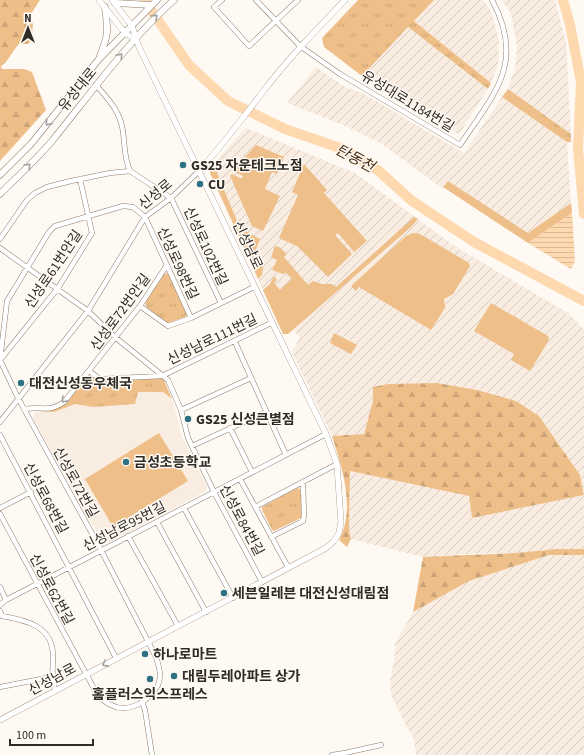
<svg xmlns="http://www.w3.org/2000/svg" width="584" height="755" font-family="'Source Sans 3','Noto Sans KR',sans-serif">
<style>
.built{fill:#f9ede1}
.industrial{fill:url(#industrial-furrows)}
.grass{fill:#efbf8a}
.forest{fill:url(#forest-firs)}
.park{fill:url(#park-tufts)}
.water{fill:url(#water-rules)}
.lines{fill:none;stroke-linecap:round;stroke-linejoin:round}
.river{stroke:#fed8af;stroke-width:10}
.minor-casing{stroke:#8a7d70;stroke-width:5.5}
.tertiary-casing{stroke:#8a7d70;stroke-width:6}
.secondary-casing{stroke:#8a7d70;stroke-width:7}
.minor{stroke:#fff;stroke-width:4.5}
.tertiary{stroke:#fff;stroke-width:5.5}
.secondary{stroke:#fff;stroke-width:6}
.oneway{stroke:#a2a09d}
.poi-dot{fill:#2f7183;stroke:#fff9f3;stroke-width:1.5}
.labels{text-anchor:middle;stroke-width:3;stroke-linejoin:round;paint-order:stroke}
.street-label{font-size:14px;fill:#302b25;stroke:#fff9f3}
.poi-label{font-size:14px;font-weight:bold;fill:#302b25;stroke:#fff9f3;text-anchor:start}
.water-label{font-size:15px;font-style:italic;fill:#472e10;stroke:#fff9f3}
</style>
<defs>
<pattern id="industrial-furrows" width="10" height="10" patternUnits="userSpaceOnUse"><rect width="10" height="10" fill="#f9ede1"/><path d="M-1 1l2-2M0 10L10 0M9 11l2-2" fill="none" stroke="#d6cbc1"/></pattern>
<pattern id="forest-firs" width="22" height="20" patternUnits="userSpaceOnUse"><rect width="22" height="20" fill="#efbf8a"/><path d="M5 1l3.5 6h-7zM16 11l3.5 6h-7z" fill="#cda477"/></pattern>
<pattern id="park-tufts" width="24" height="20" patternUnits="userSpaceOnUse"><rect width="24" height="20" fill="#efbf8a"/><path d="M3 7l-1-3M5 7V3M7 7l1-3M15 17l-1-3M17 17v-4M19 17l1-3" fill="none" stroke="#cda477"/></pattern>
<pattern id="water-rules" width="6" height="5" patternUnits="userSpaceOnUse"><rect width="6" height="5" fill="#fed8af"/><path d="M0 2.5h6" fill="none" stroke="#daba96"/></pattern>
</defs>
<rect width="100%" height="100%" fill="#fff9f3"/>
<path class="built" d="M138 392H163L172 399 182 437 207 486 206 491 109 543 102 542 33 418 34 413 40 411 54 412 75 404 93 407Z"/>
<path class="industrial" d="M434 0H483L485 2 492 14 499 41 498 66 491 83 414 21Z
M502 0H555L566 42 571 134 508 89 515 68 517 46 511 14Z
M408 27 488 89 461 131 458 134 399 96 362 76Z
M316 67 345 87 364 94 464 153 502 97 567 142 571 203 528 233 448 181 442 188 380 143 348 127 287 103Z
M246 128 355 173 456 247 568 313 581 326 584 330V549H555L533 552 466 554 423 557 351 539 349 531 350 471 469 496 472 517 584 494 580 475 539 416 373 387V401L364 434 332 436 292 352 300 337 293 330 288 334H283L210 173V167Z
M549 555H584V755H416L414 738 406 726 391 695 390 680 394 661 395 644 413 612 469 581Z"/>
<path class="grass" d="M256 145 284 157 277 174 272 172 265 189 280 196 263 231 252 226 230 176 232 174 242 179 243 176 232 171Z
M304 164 327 190 324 193 367 241 354 252 338 233 335 235 352 254 328 277 297 246 279 238 298 195 292 192Z
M210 167 215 168 240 228 260 239 254 254H247L210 173Z
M448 181 528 233 571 203 572 213 528 243 443 187Z
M414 217 418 219 411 227 288 334H283L263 290 270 284 274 276 277 280 274 283 280 290 292 279 286 273 283 274 272 270 277 260 271 257 275 246 279 247 287 254 284 257 308 285 313 281 322 284H332L336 287Z
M413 233 420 234 469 263 470 266 453 294 444 299 445 308 431 330 359 287 356 291 351 286 406 236Z
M256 262 263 267 262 275 258 279 251 263Z
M491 303 548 336 549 340 530 371 511 360 514 354 474 331Z
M334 333 357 345 351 354 330 343Z
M159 433 188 481 113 527 85 479Z"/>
<path class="forest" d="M0 0H40L29 17 33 24 31 42 27 44H19C12 51 9 61 1 66L2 69H24L32 72 46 110 0 161Z
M437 383 477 390 516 401 539 416 580 475 584 495 472 518 469 496 350 471 349 531 351 539 347 547 339 540C356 508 342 468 332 436L364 434 373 401V387L389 384Z
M555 549H584V555H549L469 581 413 612 423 557C467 554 512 555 555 549Z"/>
<path class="park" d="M358 0H434L414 21 491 83 488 89 408 27 362 76 324 47 322 38Z
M508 89 571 134V142H567L502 97Z
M166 273 169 274 187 314 185 317 168 323 147 308 145 302 164 274Z
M88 375H92L100 381 161 378 164 380 172 399 163 392H138L135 404 93 407 75 404 54 412 40 411 53 410 64 403Z
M297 488 300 489 301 496V518L274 531 272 530 262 510V507Z"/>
<path class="water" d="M572 213 575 261 571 269 528 243Z"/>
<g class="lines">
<path class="river" d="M144 0 189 65 228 101 285 129 343 149 379 171 412 201 474 242 584 301
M563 0 570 25 581 82 578 149 584 214"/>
<g class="minor-casing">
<path id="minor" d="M222 0 214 7 249 46 298 0
M256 0 300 46 340 74 460 145C494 94 526 63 492 0
M96 85C108 99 121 112 123 132 125 146 124 158 130 171
M0 239 27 200 35 193 47 187 71 181 110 173 130 171 171 198 221 303
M0 248 88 311 116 338 168 380 181 410 188 438 214 492 262 582
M140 306 168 326 191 318 254 287
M235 342 286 455
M0 360 58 288 92 233 80 179
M89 371 100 379 162 376 271 323
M24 409C42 406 48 413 64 402L140 306 167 265
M181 410 251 378
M0 422 88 311 145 217 171 198 199 171
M230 428 252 472
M0 435 116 658
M192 446 266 412
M240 479 288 567
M255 507 337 464
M0 508 31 492
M184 508 233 598
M0 514 98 696C102 699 106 703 111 705 128 714 150 701 158 685 162 676 159 666 156 657L101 550 18 398 0 360 7 301 49 232 55 226 123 206 133 207 145 217 191 318
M157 522 206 612
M128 536 178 626
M271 537 303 521 304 516 303 482
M0 587 6 600 0 605
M6 600 326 434
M0 611 2 616C26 620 53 626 53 656 53 670 51 676 55 690
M0 687 51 677
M142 702 145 710 152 755
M345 753 381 745
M332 755 345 753V755"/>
</g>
<g class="tertiary-casing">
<path id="tertiary" d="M99 0 125 33 135 39
M199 171C222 146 241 120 262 93 287 60 316 30 345 0
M0 720 326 548 334 541 339 533 341 522 337 464 326 434 139 47 132 26 112 0"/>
</g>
<g class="secondary-casing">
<path id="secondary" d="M115 3 151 5
M100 56C109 33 108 31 105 7
M0 175 31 144 99 59 157 0
M0 194C17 177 36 160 52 141 91 93 127 42 174 0"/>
</g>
<use href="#minor" class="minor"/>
<use href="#tertiary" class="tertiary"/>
<use href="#secondary" class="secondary"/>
</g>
<defs><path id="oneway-chevron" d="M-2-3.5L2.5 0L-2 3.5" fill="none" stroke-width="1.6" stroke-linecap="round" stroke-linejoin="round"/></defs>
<g class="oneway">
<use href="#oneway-chevron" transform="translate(155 17) rotate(-44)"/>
<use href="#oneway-chevron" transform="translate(120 56) rotate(-49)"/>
<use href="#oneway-chevron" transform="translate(48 123) rotate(129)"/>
<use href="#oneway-chevron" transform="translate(28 166) rotate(-46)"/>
<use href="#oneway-chevron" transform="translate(64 400) rotate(135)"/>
<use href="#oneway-chevron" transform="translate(105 664) rotate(152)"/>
</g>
<g class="poi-dot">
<circle cx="183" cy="165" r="4"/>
<circle cx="200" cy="184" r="4"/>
<circle cx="21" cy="383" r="4"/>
<circle cx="188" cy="419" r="4"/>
<circle cx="126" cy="462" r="4"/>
<circle cx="224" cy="593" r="4"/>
<circle cx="145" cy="654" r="4"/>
<circle cx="174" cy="676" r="4"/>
<circle cx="150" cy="679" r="4"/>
</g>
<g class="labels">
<g class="street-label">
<text transform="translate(77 89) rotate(-51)" y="5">유성대로</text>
<text transform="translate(408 101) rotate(31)" y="5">유성대로1184번길</text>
<text transform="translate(155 194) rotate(-40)" y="5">신성로</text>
<text transform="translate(248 245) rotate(65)" y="5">신성남로</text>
<text transform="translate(206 246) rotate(65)" y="5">신성로102번길</text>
<text transform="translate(178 263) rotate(65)" y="5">신성로98번길</text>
<text transform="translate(53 269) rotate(-56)" y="5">신성로61번안길</text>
<text transform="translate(120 312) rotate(-54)" y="5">신성로72번안길</text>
<text transform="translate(212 339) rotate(-26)" y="5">신성남로111번길</text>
<text transform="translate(76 482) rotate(61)" y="5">신성로72번길</text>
<text transform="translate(46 498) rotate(62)" y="5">신성로68번길</text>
<text transform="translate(242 520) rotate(62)" y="5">신성로84번길</text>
<text transform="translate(124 526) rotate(-27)" y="5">신성남로95번길</text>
<text transform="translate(52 589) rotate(62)" y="5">신성로62번길</text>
<text transform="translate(52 679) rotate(-28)" y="5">신성남로</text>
</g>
<g class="poi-label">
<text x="191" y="170">GS25 자운테크노점</text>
<text x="208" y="189">CU</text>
<text x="29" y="388">대전신성동우체국</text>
<text x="196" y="424">GS25 신성큰별점</text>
<text x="134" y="467">금성초등학교</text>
<text x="232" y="598">세븐일레븐 대전신성대림점</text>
<text x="153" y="659">하나로마트</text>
<text x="182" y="681">대림두레아파트 상가</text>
<text x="150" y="699" text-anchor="middle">홈플러스익스프레스</text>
</g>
<g class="water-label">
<text transform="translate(355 158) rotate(28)" y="5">탄동천</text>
</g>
</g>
<g transform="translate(28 28)" stroke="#fff9f3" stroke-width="3" paint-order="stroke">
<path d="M0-3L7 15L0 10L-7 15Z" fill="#302b25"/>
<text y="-6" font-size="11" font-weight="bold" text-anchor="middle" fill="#302b25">N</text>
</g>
<path d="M10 739v6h83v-6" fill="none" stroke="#302b25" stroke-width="2"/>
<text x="16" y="739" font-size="12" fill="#302b25" stroke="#fff9f3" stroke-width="3" paint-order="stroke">100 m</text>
</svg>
